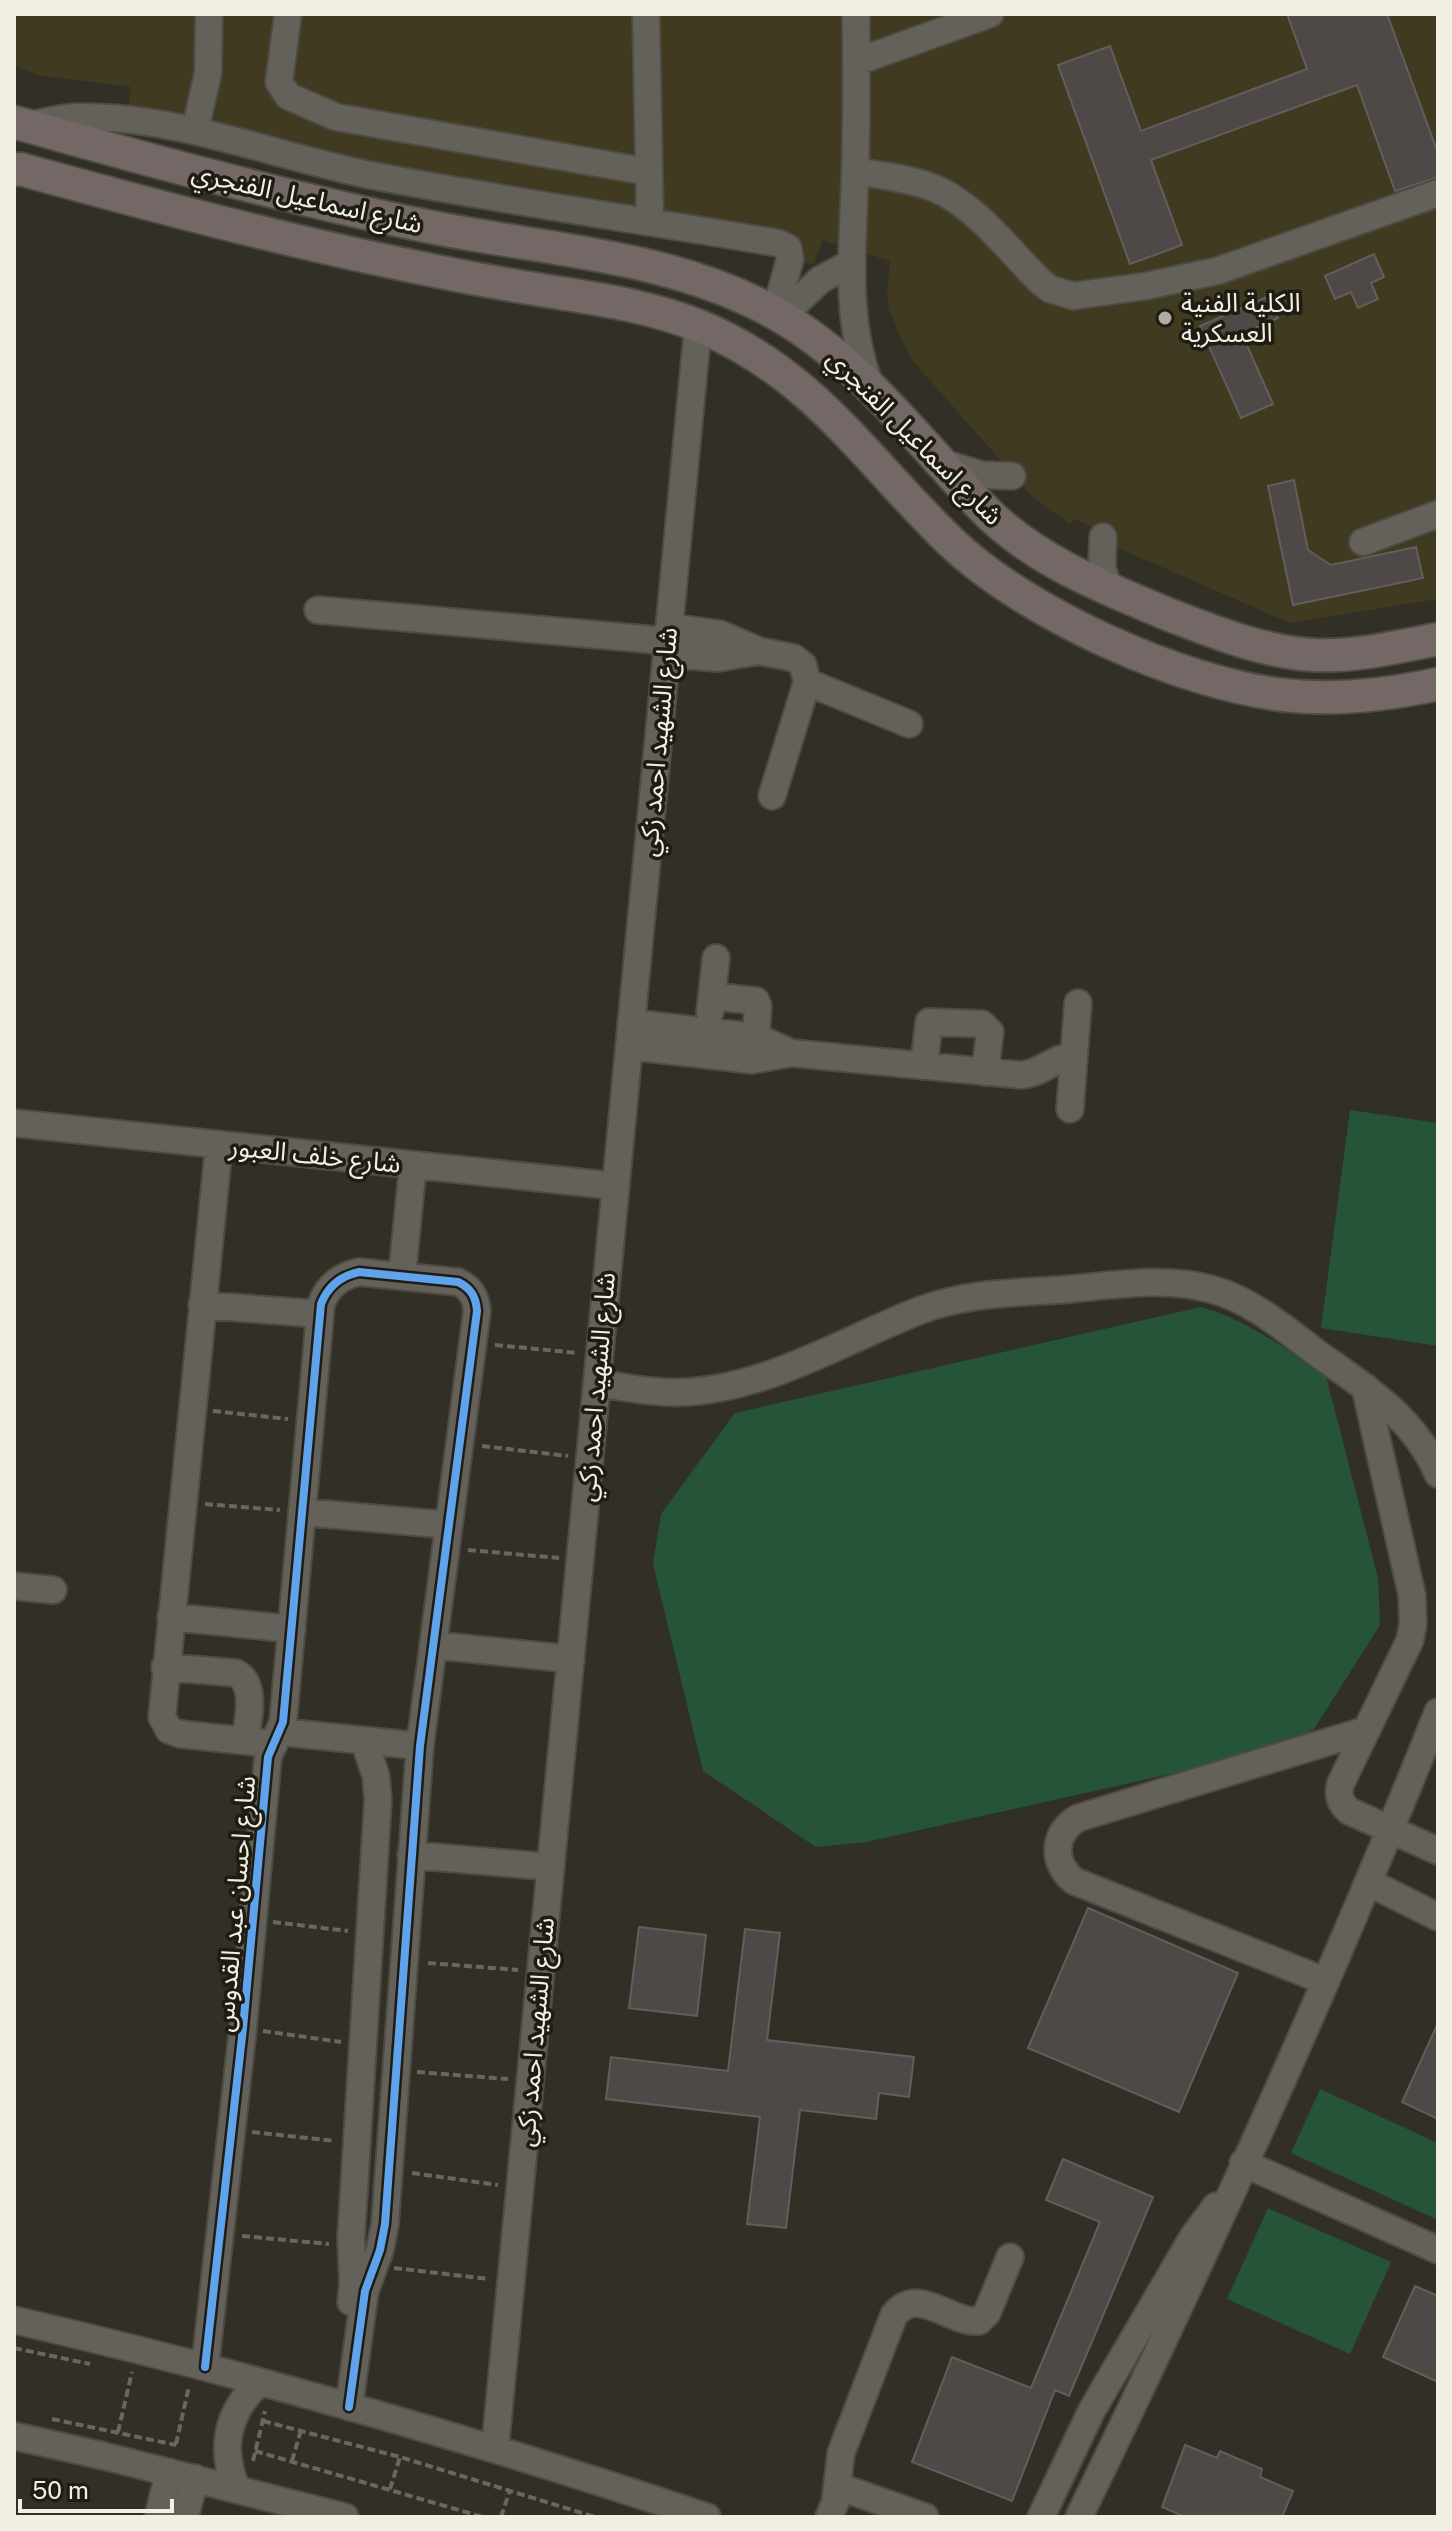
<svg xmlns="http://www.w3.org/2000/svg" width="1452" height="2531" font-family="'Public Sans','Noto Sans Arabic',sans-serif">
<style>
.built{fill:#3f3a20}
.green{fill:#255438}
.building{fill:#4e4946;stroke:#635e5c;stroke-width:2}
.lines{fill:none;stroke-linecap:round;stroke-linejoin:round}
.minor-casing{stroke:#4d4b42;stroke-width:30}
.major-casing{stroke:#4d4b42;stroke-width:36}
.path{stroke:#696760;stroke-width:4;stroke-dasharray:8 4;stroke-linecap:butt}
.minor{stroke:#63615a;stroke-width:26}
.major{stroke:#736865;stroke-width:32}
.cycleway-casing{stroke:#1e1c13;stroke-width:13}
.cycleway{stroke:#60a3ed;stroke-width:8}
.poi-dot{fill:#afaca1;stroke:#1e1c13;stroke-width:3}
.labels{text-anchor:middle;stroke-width:7;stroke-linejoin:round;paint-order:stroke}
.street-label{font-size:26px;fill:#f2efe3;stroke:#1e1c13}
.poi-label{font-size:26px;fill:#f2efe3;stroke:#1e1c13;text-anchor:start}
</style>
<rect width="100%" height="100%" fill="#323026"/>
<path class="built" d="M14 14H1438V599L1290 623 1109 544 1111 538 1086 524 1073 519 1070 524 1033 497 910 358 889 310 887 294 890 261 822 240 814 264 363 187 126 128 131 87 37 75 14 65Z"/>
<path class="green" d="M1350 1110 1438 1123V1346L1321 1328Z
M1201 1307C1246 1319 1287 1350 1326 1376L1378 1578 1380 1625 1314 1729 1282 1749 866 1842 816 1847 703 1771 653 1564 661 1514 735 1413Z
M1320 2089 1438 2143V2220L1291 2153Z
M1268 2208 1391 2262 1350 2354 1227 2299Z"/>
<path class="building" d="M1287 14H1387L1438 153V177L1395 191 1357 85 1151 160 1182 245 1130 264 1058 65 1110 46 1141 131 1307 69Z
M1374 254 1384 277 1371 283 1378 299 1358 308 1351 292 1335 299 1325 276Z
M1269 296 1278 318 1242 334 1273 404 1241 418 1200 326Z
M1294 480 1308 550 1331 565 1416 547 1423 578 1293 605 1268 486Z
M1088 1908 1238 1973 1179 2112 1028 2048Z
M639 1927 706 1935 697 2016 629 2008Z
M745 1929 780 1933 767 2040 914 2057 909 2097 879 2093 876 2119 800 2110 786 2228 747 2224 760 2117 606 2099 611 2057 728 2071Z
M1438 2023V2119L1402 2102Z
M1063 2159 1153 2197 1069 2396 1055 2390 1012 2501 912 2462 952 2357 1031 2388 1100 2222 1046 2200Z
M1415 2286 1438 2296V2382L1383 2357Z
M1185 2445 1217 2458 1220 2451 1262 2469 1260 2477 1293 2491 1282 2517H1185L1162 2507Z"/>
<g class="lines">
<g class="minor-casing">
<path id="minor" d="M288 14 279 82 288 96 336 117 649 172
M646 14 650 221
M856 14C856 68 857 122 855 175 853 247 844 315 869 383
M856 62 990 14
M30 125C47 122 66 116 84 117 181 117 275 156 370 175 505 201 642 220 778 243L788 248 790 259 775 314
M195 131 208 73 209 14
M856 171C881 176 910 178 934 188 977 206 1008 250 1041 282L1050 289 1073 296 1146 286 1217 271 1438 193
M781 317 820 280 851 263
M943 463 982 475 1012 476
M1103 537 1102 567 1109 590
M1363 542 1438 514
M318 610 667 641
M669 627 720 634 759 651 794 658 803 665 807 682 772 796
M666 654 718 658 759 651
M807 682 909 724
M712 996 756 1001 758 1006 756 1037
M710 1012 716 958
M631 1023 756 1037 791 1053
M629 1046 752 1060 791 1053 1021 1075C1041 1074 1054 1057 1074 1056
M924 1066 929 1022 982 1024 990 1032 985 1072
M1070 1109 1078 1003
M14 1123 616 1186
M219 1145 162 1717 169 1730 180 1734 274 1744
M402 1276 413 1165
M202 1305 320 1314
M598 1383C628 1388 658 1394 688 1392 770 1387 846 1339 921 1310 968 1292 1020 1293 1070 1289 1115 1285 1169 1276 1214 1290 1255 1302 1287 1331 1321 1356 1368 1389 1415 1419 1438 1474
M1365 1387 1412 1595 1413 1624 1410 1640 1340 1785C1338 1796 1340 1803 1349 1811L1438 1851
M302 1512 449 1525
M14 1586 53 1590
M171 1617 292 1629
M433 1645 571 1659
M165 1667 236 1673C258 1685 247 1719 246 1741
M281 1732 420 1746
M411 1855 551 1867
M1370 1883 1438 1917
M1325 1981 1074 1881C1051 1862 1053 1833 1078 1818L1367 1730
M1243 2163 1438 2250
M351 2302 353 2284 351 2238 378 1800 376 1776 364 1741
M14 2320C248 2374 479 2441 707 2517
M205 2367 243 2028 268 1757 283 1722 321 1304C328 1286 340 1276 359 1272L458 1282C471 1288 476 1297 477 1311L420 1746 385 2224 380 2250 365 2291 349 2407
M14 2436 104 2456 345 2517
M495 2449 698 326
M837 2486 925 2517
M237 2489C219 2449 227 2411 260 2382
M158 2517 169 2472
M185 2517 195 2478
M829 2517 835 2503 841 2453 894 2315C918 2284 950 2324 979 2321L987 2313 1010 2257
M1041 2517 1092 2410 1193 2237 1216 2206
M1079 2517C1207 2253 1329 1985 1438 1712"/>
</g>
<g class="major-casing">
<path id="major" d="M14 122C150 161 287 198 426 226 543 250 669 254 775 313 860 361 915 438 981 506 1031 559 1104 588 1170 615 1217 633 1263 652 1314 655 1356 657 1397 647 1438 639
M14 170 20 169C151 205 282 240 416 267 459 276 503 284 547 291 598 299 650 306 699 326 815 374 866 461 952 543 1027 614 1180 683 1283 695 1335 701 1387 695 1438 684"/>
</g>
<path class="path" d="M495 1345 578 1353
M213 1411 288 1419
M482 1446 568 1456
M205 1504 280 1510
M468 1550 559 1558
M273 1922 348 1931
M428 1963 518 1970
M263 2031 341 2042
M417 2072 508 2079
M252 2132 335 2141
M412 2173 498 2185
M242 2236 329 2244
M394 2268 489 2279
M14 2348 90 2364
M52 2419 176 2445
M263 2421 400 2457 595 2517
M118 2432 132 2372
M176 2444 189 2386
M255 2451 483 2517
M253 2461 265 2411
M292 2461 301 2430
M390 2489 400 2457
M501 2517 510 2490"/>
<use href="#minor" class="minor"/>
<use href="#major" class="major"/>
<g class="cycleway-casing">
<path id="cycleway" d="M205 2367 243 2028 268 1757 283 1722 321 1304C328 1286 340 1276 359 1272L458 1282C471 1288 476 1297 477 1311L420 1746 385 2224 380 2250 365 2291 349 2407"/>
</g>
<use href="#cycleway" class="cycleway"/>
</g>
<circle class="poi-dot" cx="1165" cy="318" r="8"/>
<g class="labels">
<g class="street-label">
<text transform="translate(307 198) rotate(13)" y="9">شارع اسماعيل الفنجري</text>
<text transform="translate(915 437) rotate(45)" y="9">شارع اسماعيل الفنجري</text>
<text transform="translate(658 742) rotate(-85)" y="9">شارع الشهيد احمد زكي</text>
<text transform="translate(315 1155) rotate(6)" y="9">شارع خلف العبور</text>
<text transform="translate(596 1387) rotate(-85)" y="9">شارع الشهيد احمد زكي</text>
<text transform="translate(235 1904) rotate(-85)" y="9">شارع احسان عبد القدوس</text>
<text transform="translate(535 2032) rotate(-85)" y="9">شارع الشهيد احمد زكي</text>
</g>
<g class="poi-label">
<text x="1181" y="312">الكلية الفنية<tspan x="1181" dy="30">العسكرية</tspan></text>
</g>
</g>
<rect width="1452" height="2531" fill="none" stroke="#f2efe3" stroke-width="32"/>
<path d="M20 2499v12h152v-12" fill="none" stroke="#f2efe3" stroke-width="4"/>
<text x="32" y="2499" font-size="24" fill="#f2efe3" stroke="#1e1c13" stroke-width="6" paint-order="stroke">50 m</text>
</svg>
